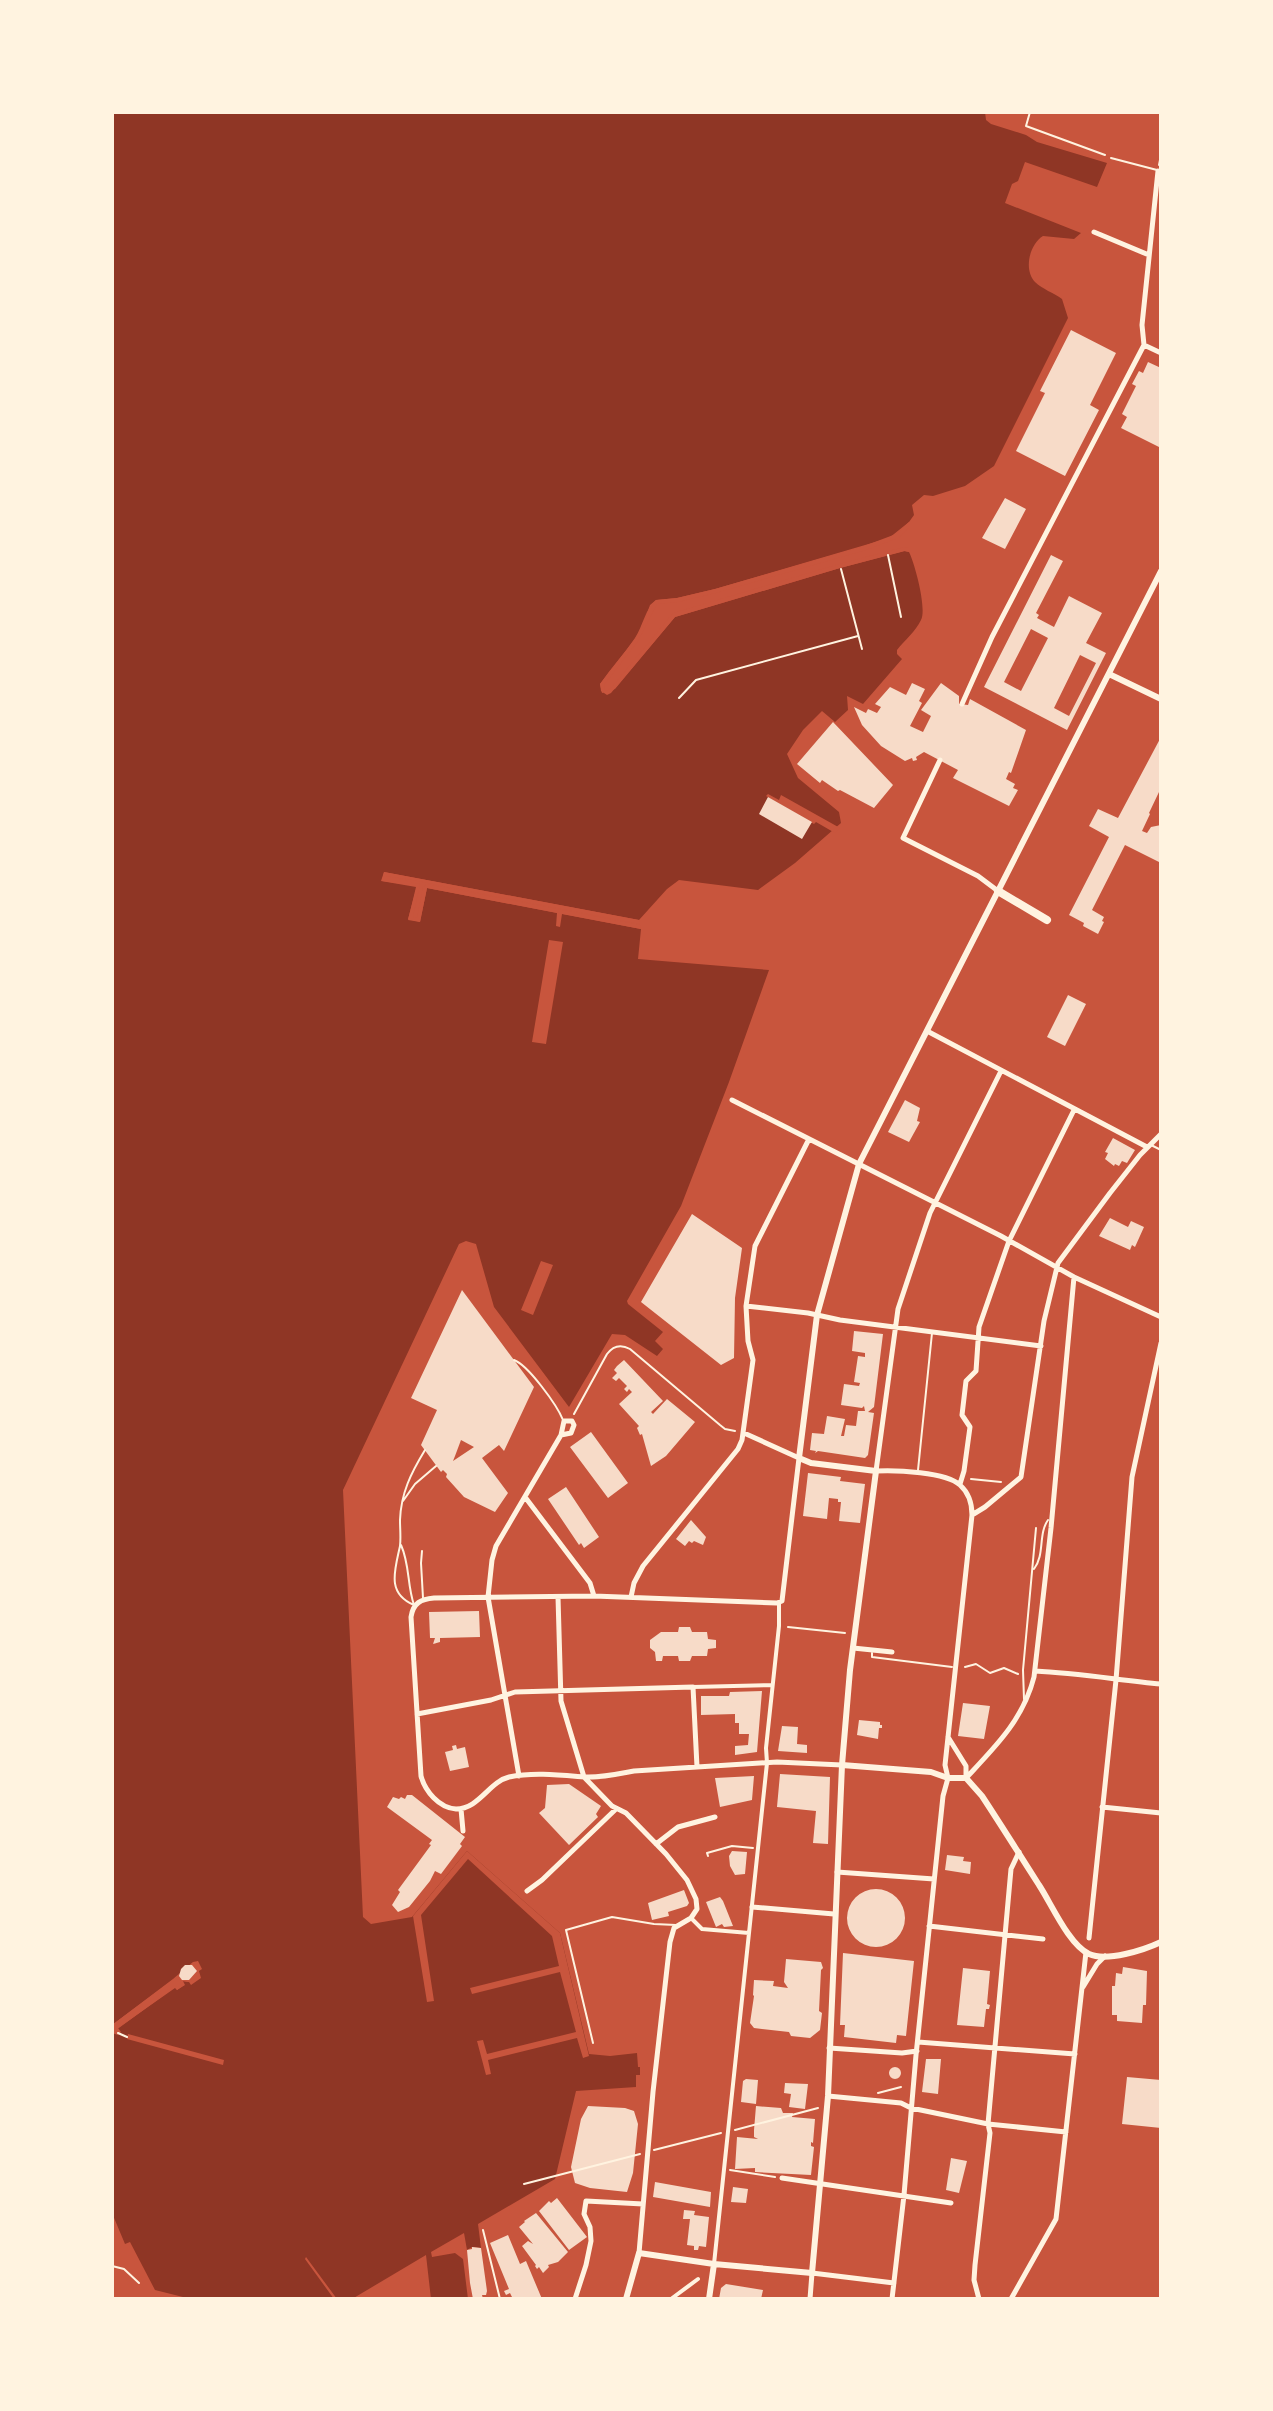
<svg xmlns="http://www.w3.org/2000/svg" width="1273" height="2411" font-family="'Source Serif 4',serif">
<style>
.water{fill:#8f3625}
.pier{fill:#c8553d}
.building{fill:#f7dbc8;fill-rule:evenodd}
.lines{fill:none;stroke-linecap:round;stroke-linejoin:round}
.path{stroke:#fff3e0;stroke-width:2}
.service{stroke:#fff3e0;stroke-width:2}
.pedestrian{stroke:#fff3e0;stroke-width:4}
.minor{stroke:#fff3e0;stroke-width:5}
.tertiary{stroke:#fff3e0;stroke-width:6}
.primary{stroke:#fff3e0;stroke-width:8}
</style>
<rect width="100%" height="100%" fill="#c8553d"/>
<path class="water" d="M112 112H985L986 120 991 124 1026 135 1037 142 1107 163 1097 187 1025 162 1018 181 1012 184 1005 203 1081 233 1074 239 1043 236C1030 244 1023 269 1035 282 1042 289 1054 293 1062 299L1068 318 994 466 965 486 933 496 924 495 912 505 914 515 909 522 889 538 715 589 677 598 656 600C645 609 643 626 635 638 624 654 611 668 600 684L602 693 615 689 675 617 840 568 905 551 909 552C915 564 927 609 921 620 916 631 904 641 897 650V654L902 659 863 704 847 696 848 710 835 722 822 711 803 730 787 754 798 778 839 812 841 823 795 863 758 890 679 880 667 889 639 920 384 872 382 881 417 886 408 919 420 922 427 888 641 929 638 959 769 970 729 1082 681 1206 627 1301 628 1304 663 1332 655 1341 663 1349 657 1356 625 1335 612 1334 569 1407 494 1307 476 1244 466 1241 459 1244 343 1490 363 1917 371 1924 412 1917 467 1851 560 1933 589 2054 610 2056 637 2053 638 2067H640V2075H636V2087L576 2091 555 2179 478 2224 481 2248 472 2247 467 2250 464 2233 431 2252 432 2257 455 2253 463 2259 468 2299H431L426 2255 352 2299H337L306 2257 305 2259 334 2299H191L155 2290 130 2242 125 2244 112 2213V2033L175 1987 177 1990 184 1985 182 1981 189 1982 199 1975 198 1961 112 2025Z"/>
<path class="pier" d="M909 522V528L898 538 866 550 716 593 678 602 657 604 638 641 604 685 605 690 607 691 612 687 673 613 839 564 904 547 909 548V552L904 551 840 568 675 617 611 693 607 695 601 691 600 684 635 639 643 625 650 605 656 600 677 598 715 589 864 546 896 534Z
M768 794 779 800 781 795 840 828 835 833 816 822 814 824 766 796Z
M384 872 639 920 640 924 412 880 386 876 420 884 413 917 417 918 423 887 427 884 640 925 641 929 562 914 560 927 556 926 557 913 427 888 420 922 408 920 416 887 381 881Z
M549 940 563 942 546 1044 532 1042Z
M541 1261 553 1265 533 1315 521 1310Z
M467 1851 560 1933 589 2056 583 2058 577 2038 488 2060 491 2074 486 2075 477 2041 483 2040 487 2054 576 2032 560 1972 472 1994 470 1988 559 1966 552 1936 468 1859 421 1915 434 2001 427 2002 413 1916Z
M198 1961 202 1969 199 1971 201 1978 191 1985 189 1982 183 1981 185 1985 177 1990 175 1988 118 2028 121 2032 118 2035 112 2033V2025L173 1979 193 1962Z
M128 2034 224 2060 223 2065 127 2039Z"/>
<path class="building" d="M1071 330 1116 353 1090 405 1099 410 1065 476 1016 451 1045 393 1040 391Z
M1148 362 1161 368V448L1121 428 1127 417 1122 414 1136 386 1132 384 1139 371 1143 373Z
M1005 498 1026 509 1005 549 982 538Z
M1051 555 1063 561 1036 613 1039 615 1037 618 1054 627 1069 596 1102 613 1086 643 1106 653 1067 730 984 687ZM1031 629 1048 638 1021 691 1004 682ZM1080 655 1096 663 1069 716 1054 708Z
M912 683 925 689 919 701 922 703 910 726 923 732 931 716 921 710 941 683 959 696V704L968 705 970 699 1026 730 1011 773 1009 772 1006 779 1015 784 1013 788 1018 790 1009 806 953 778 958 770 924 752 916 757 917 760 913 761 912 758 905 761 881 746 862 725 854 707 866 713 868 709 877 713 881 707 875 704 890 687 906 695Z
M833 722 893 785 874 808 840 790 838 791 822 780 820 783 797 764Z
M1161 737V793L1159 792 1149 813 1150 814 1142 831 1147 833 1151 827 1161 825V863L1125 845 1092 910 1104 917 1102 921 1104 922 1098 934 1083 926 1084 923 1069 915 1109 837 1089 826 1098 809 1118 818Z
M768 797 812 822 802 839 759 814Z
M1068 995 1086 1004 1065 1046 1047 1037Z
M905 1100 920 1108 917 1121 920 1122 909 1142 888 1132Z
M1113 1138 1135 1150 1127 1163 1122 1161 1119 1166 1115 1164 1114 1166 1105 1159 1108 1153 1105 1152Z
M692 1214 742 1248 735 1298 734 1358 721 1365 641 1302Z
M1110 1218 1128 1227 1131 1221 1144 1227 1135 1247 1132 1245 1130 1250 1099 1236Z
M462 1290 534 1387 504 1451 499 1445 482 1458 508 1493 495 1512 464 1497 446 1477 447 1474 443 1470 441 1472 421 1445 437 1410 411 1398ZM461 1440 474 1447 453 1461 455 1456Z
M854 1331 883 1334 874 1407 868 1412 874 1413 868 1455 865 1458 818 1451 815 1453 816 1451 810 1450 812 1433 824 1434 827 1416 845 1419 841 1436H844L846 1425 856 1426 858 1411H865L864 1406 862 1408 841 1405 844 1384 859 1386 860 1383 854 1382 858 1356 865 1357V1353L852 1351Z
M624 1360 663 1401 651 1412 653 1414 667 1399 695 1422 666 1456 651 1466 642 1434 640 1435 637 1428 639 1426 619 1404 632 1392 629 1389 627 1392 624 1389 627 1386 619 1378 616 1381 612 1378 617 1373 614 1370 617 1366Z
M591 1432 628 1483 608 1498 570 1447Z
M808 1473 841 1477 840 1481 865 1484 860 1523 839 1521 841 1502H838V1499L829 1498 827 1519 803 1516Z
M566 1487 599 1537 584 1548 581 1543 579 1545 548 1499Z
M691 1520 706 1537 703 1545 694 1541 692 1543 689 1541 685 1546 676 1539Z
M479 1611 480 1637 440 1638V1642L433 1644 435 1638H430L429 1612Z
M679 1627H690L692 1632H707L708 1639 716 1640V1648L708 1649 707 1656H692L690 1661H679L678 1656H663L662 1661H656L655 1652 650 1648V1640L661 1632H678Z
M762 1691 757 1752 735 1755V1746L748 1745 749 1734H739V1723H735V1714L701 1715V1696H729L730 1692Z
M963 1703 990 1706 984 1739 958 1736Z
M859 1720 880 1722V1725H882V1728H879L878 1739 857 1735Z
M782 1726 798 1727 797 1744 807 1745V1753L778 1751Z
M456 1745 457 1749 465 1747 469 1767 450 1771 445 1752 453 1750 452 1746Z
M780 1774 830 1777 828 1844 813 1843 816 1811 777 1807Z
M754 1776 752 1800 720 1807 715 1778Z
M569 1784 601 1806 596 1814 598 1817 569 1845 539 1813 545 1808 547 1785Z
M407 1795H412L465 1837 460 1844 462 1846 441 1874 435 1871 430 1881 409 1907 398 1912 392 1905 400 1892 398 1890 431 1845 429 1844 432 1840 387 1807 393 1797 399 1799 401 1797 405 1799Z
M732 1851 747 1852 745 1874 735 1875 730 1866 729 1856Z
M947 1855 964 1857 963 1861 971 1862 970 1874 945 1870Z
M847 1918a29 29 0 1 1 58 0a29 29 0 1 1-58 0Z
M684 1890 689 1903 687 1906 668 1912 669 1916 652 1920 648 1903Z
M720 1897 723 1901 733 1926 724 1927 722 1924 716 1927 706 1902Z
M843 1953 914 1961 906 2036 897 2035 896 2043 844 2037 845 2025H840Z
M786 1959 821 1962 823 1968 821 1970 819 2011 822 2013 820 2030 810 2038 791 2036 789 2032 754 2028 750 2023 754 1996 753 1995 754 1980 774 1981 773 1986 788 1988 784 1982Z
M185 1965H192L197 1971 189 1980H182L179 1976 181 1969Z
M1123 1967 1147 1971 1146 2005H1143L1142 2023 1117 2021V2015H1112V1986H1115L1116 1973 1122 1974Z
M963 1968 990 1971 987 2004 990 2005 989 2009H986L984 2027 957 2025Z
M926 2059H941L938 2094 922 2092Z
M889 2073a6 6 0 1 1 12 0a6 6 0 1 1-12 0Z
M1127 2077 1161 2080V2128L1122 2124Z
M746 2079 758 2080 756 2104 741 2102 743 2081Z
M785 2083 808 2084 805 2109 789 2107 791 2094 784 2093Z
M588 2106 625 2108 634 2111 638 2124 633 2173 627 2192 590 2188 575 2183 571 2167 581 2119Z
M756 2106 781 2108 783 2113H793L792 2117 815 2119 813 2143 811 2142V2146L814 2147 811 2175 755 2172V2168L735 2169 737 2137 758 2139 754 2137V2130Z
M951 2158 967 2161 959 2193 946 2190Z
M655 2182 711 2192 710 2207 653 2197Z
M733 2187 748 2189 746 2203 731 2202Z
M557 2198 587 2237 569 2250 539 2211 549 2201 551 2203Z
M684 2210 695 2211 694 2215 709 2217 706 2247 699 2246 698 2250H694V2246L687 2245 690 2219H683Z
M536 2213 568 2252 558 2262 548 2265 549 2267 543 2273 539 2267 537 2269 535 2266 536 2265 522 2246 528 2241 533 2244 519 2227 525 2222 524 2221Z
M508 2235 520 2264 526 2261 542 2299H513L510 2293 506 2295 504 2291 509 2289 490 2243Z
M472 2247 481 2248 487 2291 486 2295H482L483 2299H473L470 2283 467 2250 472 2249Z
M726 2284 763 2290 761 2299H719L721 2288Z"/>
<g class="lines">
<path class="path" d="M1030 112 1026 126 1105 155
M1159 165 1161 155
M888 555 901 617
M841 569 862 649
M679 698 696 680 858 636
M574 1414 607 1354C613 1346 621 1344 630 1349L720 1425 725 1429 735 1431
M971 1479 1001 1482
M788 1627 845 1633
M965 1667 976 1664 990 1673 1004 1668 1018 1674
M708 1856 707 1853 732 1846 753 1848
M118 2033 127 2037
M878 2093 901 2087
M735 2130 818 2108
M654 2150 721 2133
M730 2170 775 2177
M524 2184 640 2154"/>
<path class="service" d="M1111 158 1157 170
M1151 1145 1161 1150
M514 1360C528 1365 557 1405 563 1420
M918 1470 932 1333
M403 1501 415 1484 436 1466
M401 1545C410 1565 407 1585 414 1605
M422 1551 421 1563 423 1598
M1034 1569C1045 1555 1038 1534 1048 1520
M414 1605C386 1593 395 1570 400 1546 401 1538 400 1529 400 1520 401 1493 411 1473 425 1450
M872 1653V1657L952 1667
M1024 1699 1023 1670 1036 1528
M593 2043 566 1930 612 1917 654 1924 676 1925
M483 2230 500 2299
M112 2266 124 2269 139 2283"/>
<path class="pedestrian" d="M693 1687 772 1685
M691 1918 702 1929 749 1933
M714 2264 767 1763 766 1748 779 1626V1603
M671 2299 698 2279"/>
<path class="minor" d="M1094 232 1149 255
M1144 345 1161 353
M962 704 992 637 1144 345 1142 325 1158 171
M940 760 903 838 978 876 998 891
M927 1031 1147 1147
M732 1100 1001 1236 1074 1277 1161 1317
M746 1306 808 1313 840 1320 1041 1346
M744 1433 799 1458 782 1601 777 1603 594 1596 434 1598C421 1599 413 1603 411 1617L421 1776C425 1791 439 1808 456 1809 479 1809 489 1782 509 1777 533 1772 560 1775 584 1777 601 1778 618 1774 634 1771L777 1762 842 1765
M960 1484 964 1471 970 1427 962 1415 966 1381 976 1371 979 1327 1009 1241 1074 1110
M525 1497 590 1583 594 1596
M972 1515 985 1507 1021 1477 1044 1321 1058 1263 1110 1193 1140 1155 1161 1134
M558 1597 561 1701 584 1777 612 1806 626 1813 666 1854 687 1880 696 1899 697 1909 691 1918 674 1928 670 1942 653 2092 639 2253
M631 1597 634 1583 643 1566 738 1449 742 1440 753 1360 748 1341 746 1306 755 1246 809 1139
M853 1648 892 1652
M1035 1671C1077 1673 1119 1680 1161 1684
M417 1714 491 1700 515 1692 693 1687 697 1767
M948 1737 966 1766V1777
M519 1776 488 1597 492 1560 496 1546 561 1435 564 1421H572L574 1425 571 1433 561 1435
M966 1778C995 1747 1023 1720 1034 1677L1051 1528 1074 1277
M1102 1807 1161 1813
M461 1809 463 1831
M656 1844 678 1827 715 1817
M837 1872 934 1879
M527 1891 542 1880 616 1809
M752 1907 834 1914
M929 1926 1043 1939
M1089 1938 1116 1680 1132 1477 1161 1343
M1083 1987 1097 1964 1105 1956
M918 2042 1075 2054
M829 2048 902 2053 917 2051
M828 2096 901 2103 911 2108 988 2124 1066 2132
M782 2178 951 2203
M575 2299 586 2265 591 2241 590 2227 584 2214 586 2201 643 2204
M810 2299 812 2273 894 2283
M892 2299 904 2195 916 2055 943 1796 948 1778 945 1765 972 1515C972 1505 969 1493 960 1485 946 1472 896 1470 876 1471L898 1309 930 1213 1001 1071
M979 2299 974 2280 975 2265 990 2133 988 2124 1011 1869 1019 1852
M1011 2299 1056 2219 1086 1952"/>
<path class="tertiary" d="M1109 674 1161 699
M842 1765 931 1772 948 1778H966L982 1796C1001 1825 1020 1855 1039 1885 1051 1903 1069 1945 1089 1954 1107 1962 1144 1950 1161 1942
M626 2299 639 2253 714 2264 812 2273 828 2096 842 1765 850 1670 876 1471 811 1463 799 1458 817 1315 859 1164 1161 571
M709 2299 714 2264"/>
<path class="primary" d="M998 891 1047 920"/>
</g>
<rect width="1273" height="2411" fill="none" stroke="#fff3e0" stroke-width="228"/>
</svg>
